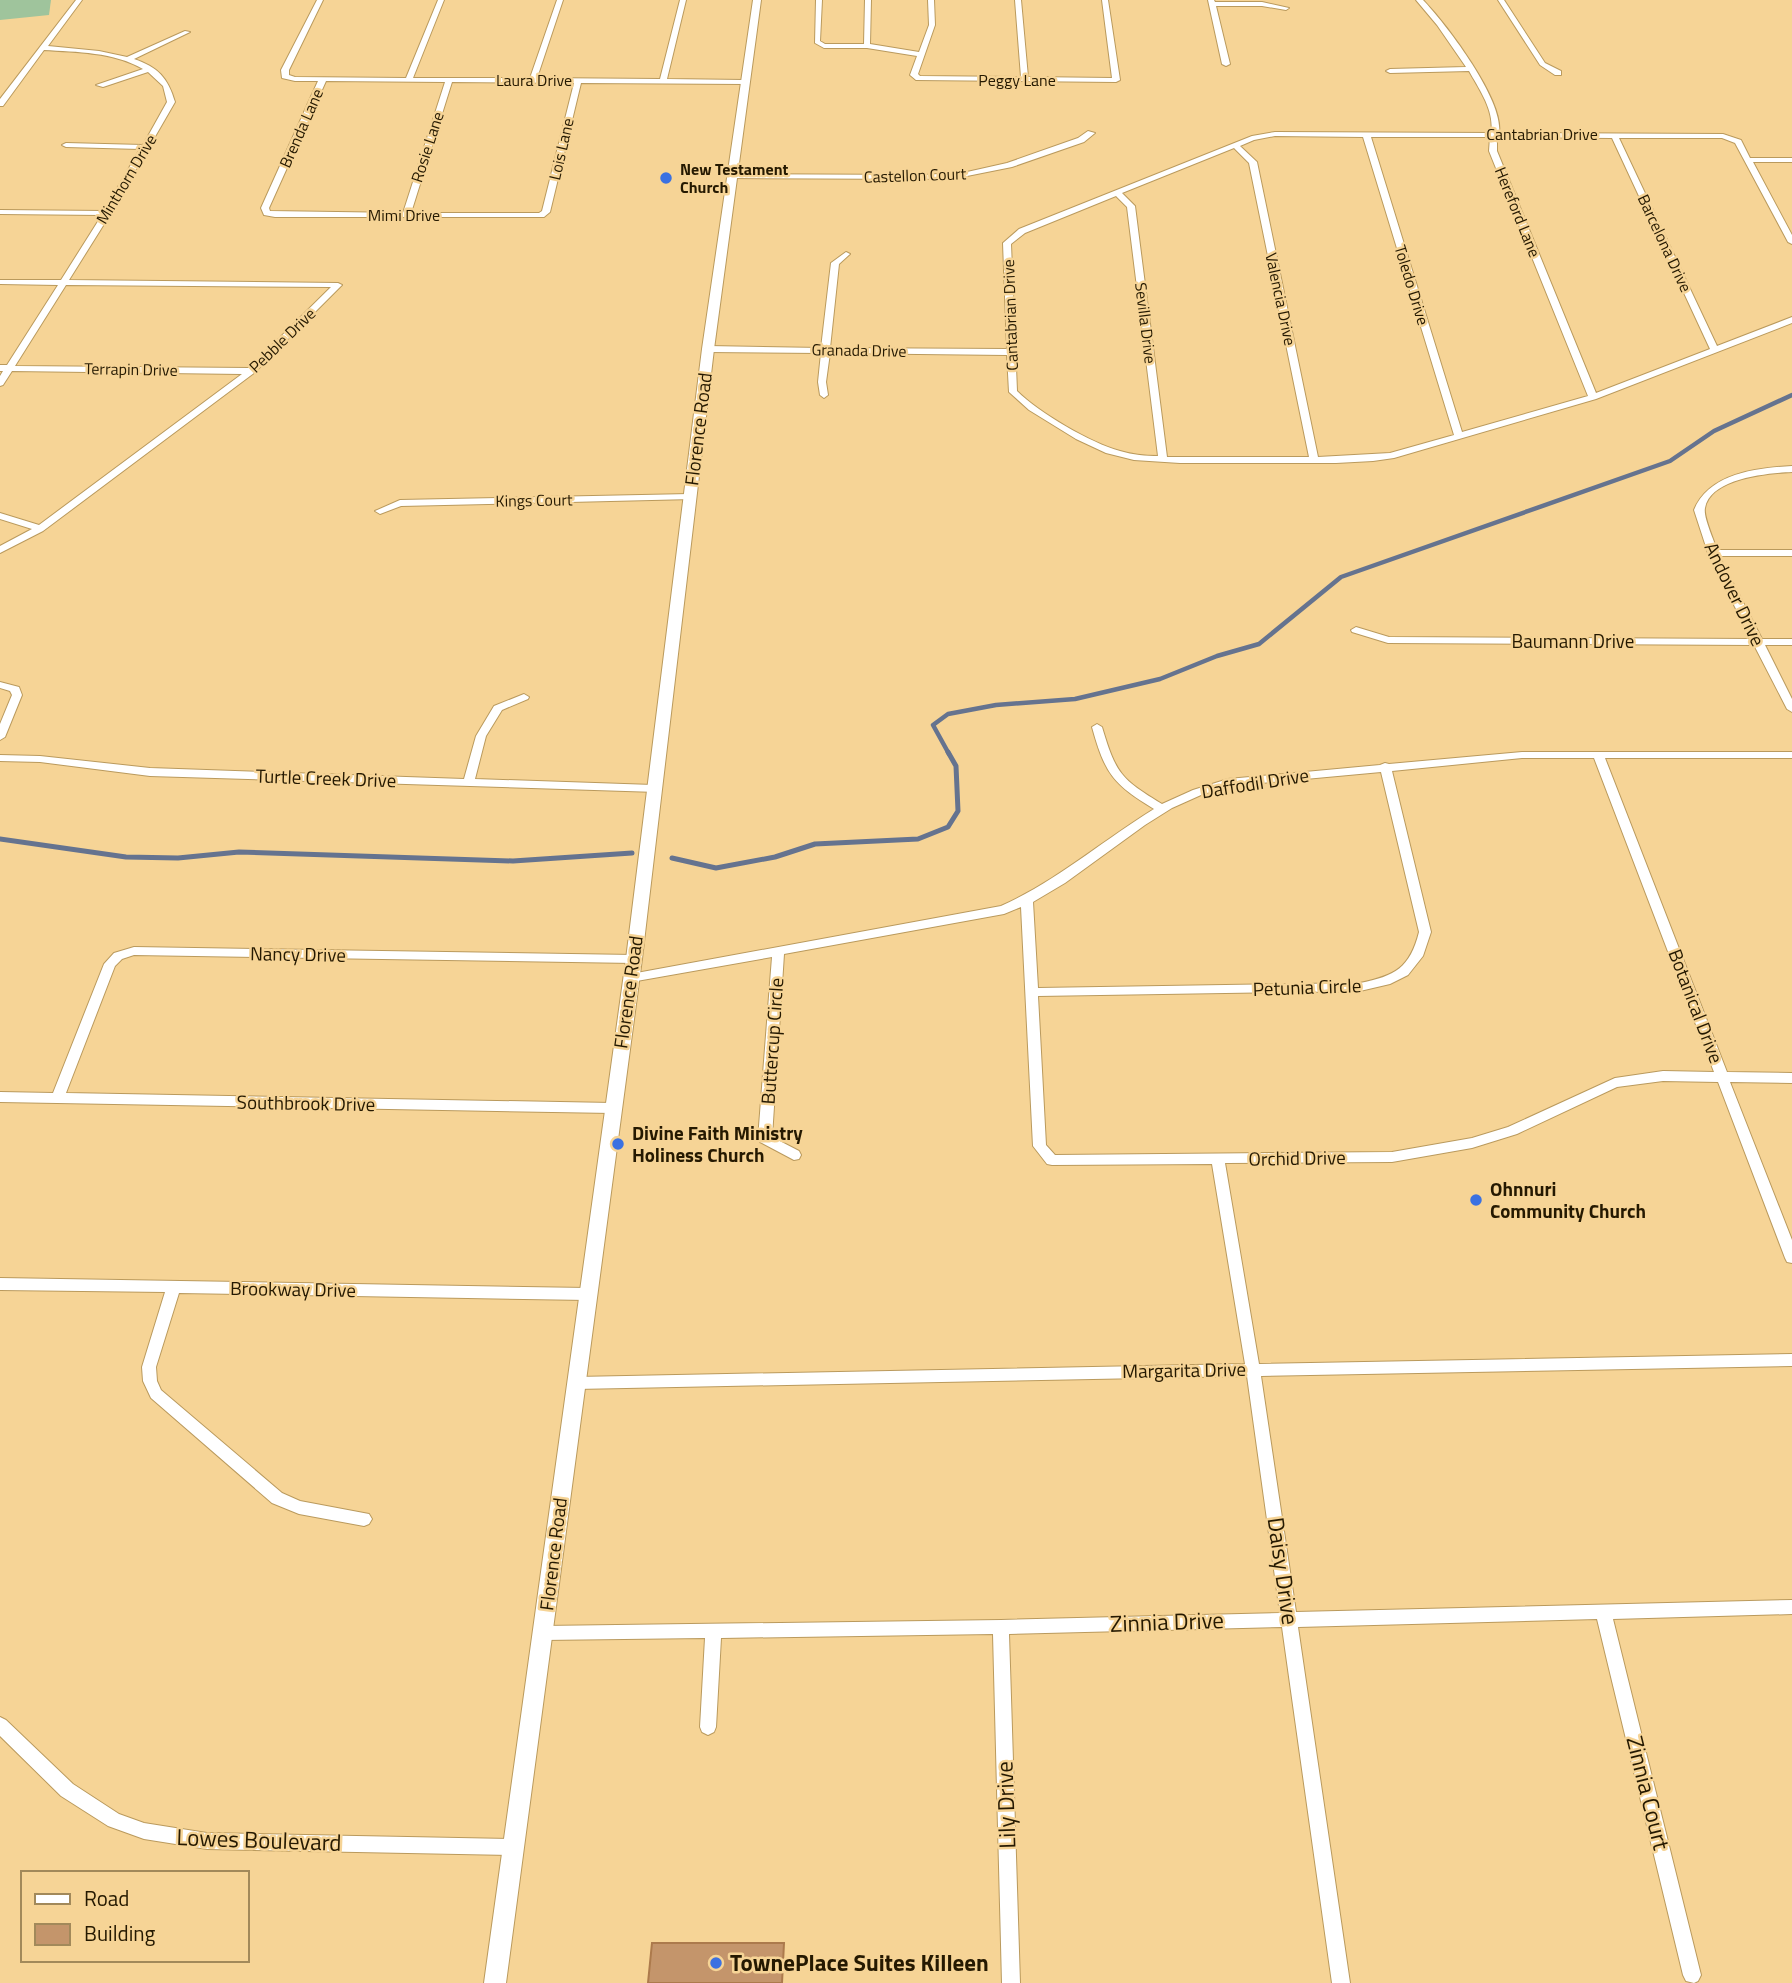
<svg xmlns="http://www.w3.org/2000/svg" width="1792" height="1983" font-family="'Titillium Web',sans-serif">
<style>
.green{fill:#9fc49c}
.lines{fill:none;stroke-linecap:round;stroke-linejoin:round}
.stream-far1{stroke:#65738f;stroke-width:4.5}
.stream{stroke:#65738f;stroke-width:5}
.building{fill:#c4956b;stroke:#ac7a4c;stroke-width:2}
.minor-casing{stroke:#ba9a5d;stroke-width:2}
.tertiary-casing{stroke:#ba9a5d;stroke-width:2}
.minor{fill:#fff;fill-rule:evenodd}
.tertiary{fill:#fff;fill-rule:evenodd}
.poi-dot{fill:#3b71e1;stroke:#f6d496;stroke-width:2.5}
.labels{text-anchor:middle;stroke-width:5;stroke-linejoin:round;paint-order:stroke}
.far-street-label{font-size:16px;fill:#251901;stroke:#f6d496}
.far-poi-label{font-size:16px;font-weight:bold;fill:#251901;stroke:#f6d496;text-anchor:start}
.street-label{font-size:19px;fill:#251901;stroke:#f6d496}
.poi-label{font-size:19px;font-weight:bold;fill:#251901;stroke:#f6d496;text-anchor:start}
.near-street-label{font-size:23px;fill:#251901;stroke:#f6d496}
.near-poi-label{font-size:23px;font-weight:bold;fill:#251901;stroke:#f6d496;text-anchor:start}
</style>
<rect width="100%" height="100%" fill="#f6d496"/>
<path class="green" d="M0 0H51L49 15 0 20Z"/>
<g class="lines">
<path class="stream-far1" d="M949 754 933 725 948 714 996 705 1075 699 1160 679 1217 656 1259 644 1341 577 1670 461 1714 431 1792 395"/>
<path class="stream" d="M0 839 126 857 178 858 239 852 513 861 632 853
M672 858 716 868 775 857 815 844 918 839 948 827 958 811 956 766 948 752"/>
</g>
<path class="building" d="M652 1943H784L782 1983H648Z"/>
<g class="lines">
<g class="minor-casing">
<path id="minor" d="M76 0H82L48 46 99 51 127 57 185 31 190 32 134 59C158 67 168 78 175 102L111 213 69 280 338 283 342 285 254 373 43 531 0 553V546L32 529 0 519V513L39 525 242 374 12 371 3 385 0 386V376L3 371H0V365H7L58 285 0 284V280H61L102 215 0 214V210L104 211 140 149 66 147 62 145 66 143 143 145 167 102 163 86 148 72 103 87 96 85 143 69C114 52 77 52 44 50L3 106H0V99ZM66 285 331 287 249 368 15 366Z
M317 0H323L289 70V75L295 77 406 78 438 0H444L413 78H530L557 0H563L537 78 660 79 680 0H686L667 79 744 80 748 82 744 84 581 83 550 212 544 217H275L264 215 261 208 318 81H295L282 78 281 70ZM326 81 445 82 403 213 270 211 269 208ZM452 82 574 83 542 211 539 213H411Z
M816 0H822L820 41 825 44H864L865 0H871L870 44 919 52 929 25 928 0H934L935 25 918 74 920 76 1021 77 1015 0H1021L1028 77 1112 78 1102 0H1108L1120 80 1116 82 916 80 910 75 917 56 867 48H824L815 43Z
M1208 0H1214L1215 2H1262L1289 8 1286 10 1262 6H1216L1230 64 1226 66 1222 64Z
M1416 0H1423C1446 24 1504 100 1499 133L1723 134 1741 140 1750 158H1792V162H1753L1792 235V244L1788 242 1735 143 1722 138H1619L1717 346 1792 317V323L1596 399 1394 458 1373 461 1336 463H1180L1134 460 1106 453 1076 439 1029 410 1009 392 1007 355 830 353 826 382 828 395 824 398 820 395 818 382 821 353 708 352 704 349 708 346 821 348 831 263 846 252 850 254 839 264 830 348 1007 349 1003 243 1019 229 1252 136 1275 132 1491 133C1495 111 1479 89 1469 71L1390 73 1386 71 1390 69 1466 67 1437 25ZM1275 136 1363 137 1454 435 1390 453 1318 457 1257 162 1240 146 1254 140ZM1371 137H1490L1489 151 1588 396 1462 432ZM1497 137 1612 138 1710 349 1596 393 1497 151ZM1234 148 1249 163 1309 457H1167L1135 206 1122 193ZM1116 196 1127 207 1158 456C1146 456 1133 455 1120 451 1091 443 1039 413 1017 391L1011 244 1025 233Z
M1498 0H1504L1545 63 1561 71V75H1555L1540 65Z
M1088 131 1095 133 1084 142 1012 167 967 176 924 179 731 178 727 176 731 174 924 175 967 172 1007 163 1078 138Z
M1792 466V472C1769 473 1710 478 1705 508 1703 517 1714 540 1717 550H1792V556H1719L1762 639H1792V645H1765L1792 699V712L1787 709 1754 645 1388 643 1352 632 1351 630 1356 627 1389 637 1751 639 1708 553 1694 510C1709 473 1757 468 1792 466Z
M690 494 695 497 693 499 401 506 380 514 375 511 400 500Z
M0 682 19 687 22 695 5 737 0 740V724L12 695 10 691 0 688Z
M524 694 529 697 528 699 502 710 486 736 475 779 653 785 659 789 657 792 150 776 40 762 0 761V755L40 756 150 768 464 779 476 736 494 706Z
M1097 724 1102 727C1116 774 1121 779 1162 804L1193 790 1228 779 1380 765 1385 763 1389 764 1522 752H1792V758H1605L1727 1072 1792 1073V1083L1730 1082 1792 1240V1263L1787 1262 1785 1258 1718 1082 1663 1081 1617 1087 1517 1134 1472 1148 1392 1162 1225 1163 1259 1364 1792 1354V1366L1261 1376 1296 1612 1792 1600V1614L1613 1619 1701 1975 1698 1981 1694 1983 1686 1981 1683 1975 1597 1619 1298 1627 1350 1983H1332L1282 1627 1009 1634 1020 1983H1002L993 1634 721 1638 716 1727 714 1732 708 1735 702 1732 700 1727 705 1638 543 1640 537 1638 535 1633 537 1628 543 1626 1001 1620 1280 1613 1247 1376 576 1389 571 1387 569 1383 571 1379 576 1377 1245 1364 1212 1164 1052 1165 1047 1164 1033 1146 1021 907 1004 914 784 954 772 1137 799 1151 801 1155 799 1159 794 1160 760 1142 758 1139 772 957 631 982 625 978 631 974 1001 906C1057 881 1102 841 1154 809 1113 784 1105 774 1092 727ZM1522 758H1594L1714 1072 1663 1071 1615 1078 1508 1127 1472 1138 1392 1152 1055 1155 1046 1145 1038 996 1360 991 1390 984 1408 975 1423 956 1431 932 1392 771ZM1381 772 1419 932C1410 968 1395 976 1360 983L1038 988 1033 902 1065 883 1145 825 1172 808 1201 795 1229 786Z
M134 947 634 955 640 959 634 963 134 955 122 959 115 966 66 1093 612 1103 617 1105 618 1108 617 1111 612 1113 0 1102V1092L53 1093 104 964 114 953Z
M0 1278 587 1288 592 1290 594 1294 592 1298 587 1300 179 1293 156 1367 157 1381 161 1390 282 1493 300 1501 369 1514 372 1519 369 1524 364 1526 299 1514 272 1503 151 1398 143 1381 142 1367 165 1292 0 1290Z
M0 1717 6 1720 73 1784 119 1814 144 1823 207 1833 514 1839 520 1841 523 1847 520 1853 514 1855 207 1849 144 1839 108 1826 61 1796 0 1736Z"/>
</g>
<g class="tertiary-casing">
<path id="tertiary" d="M753 0H761L714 349 642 959 506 1983H484L626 959 702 349Z"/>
</g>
<use href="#minor" class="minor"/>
<use href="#tertiary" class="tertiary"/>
</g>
<g class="poi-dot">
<circle cx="666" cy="178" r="7"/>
<circle cx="618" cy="1144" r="7"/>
<circle cx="1476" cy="1200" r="7"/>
<circle cx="716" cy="1963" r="7"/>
</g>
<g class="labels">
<g class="far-street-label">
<text x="534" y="86">Laura Drive</text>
<text x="1017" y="86">Peggy Lane</text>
<text transform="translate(301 128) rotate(-66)" y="6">Brenda Lane</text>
<text x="1542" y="140">Cantabrian Drive</text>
<text transform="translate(427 147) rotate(-72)" y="6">Rosie Lane</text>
<text transform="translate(561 149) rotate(-77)" y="6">Lois Lane</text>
<text transform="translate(915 175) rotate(-2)" y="6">Castellon Court</text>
<text transform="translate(126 179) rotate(-59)" y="6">Minthorn Drive</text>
<text transform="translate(1518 212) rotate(68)" y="6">Hereford Lane</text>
<text x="404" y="221">Mimi Drive</text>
<text transform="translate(1665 243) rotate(65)" y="6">Barcelona Drive</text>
<text transform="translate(1412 285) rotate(73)" y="6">Toledo Drive</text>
<text transform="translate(1281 299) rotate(78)" y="6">Valencia Drive</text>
<text transform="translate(1010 315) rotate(-92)" y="6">Cantabrian Drive</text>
<text transform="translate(1146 323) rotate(83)" y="6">Sevilla Drive</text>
<text transform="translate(282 340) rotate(-44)" y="6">Pebble Drive</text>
<text transform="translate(859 350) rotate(1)" y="6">Granada Drive</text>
<text transform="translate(131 369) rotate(1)" y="6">Terrapin Drive</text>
<text transform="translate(534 500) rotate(-1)" y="6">Kings Court</text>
</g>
<g class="far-poi-label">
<text x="680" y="175">New Testament<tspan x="680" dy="18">Church</tspan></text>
</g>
<g class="street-label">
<text transform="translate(698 429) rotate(-83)" y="7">Florence Road</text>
<text transform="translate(1735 594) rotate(64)" y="7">Andover Drive</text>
<text x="1573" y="648">Baumann Drive</text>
<text transform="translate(326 778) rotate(2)" y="7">Turtle Creek Drive</text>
<text transform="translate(1255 783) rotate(-9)" y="7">Daffodil Drive</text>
<text transform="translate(298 954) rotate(1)" y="7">Nancy Drive</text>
<text transform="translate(1307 987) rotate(-2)" y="7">Petunia Circle</text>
<text transform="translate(628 992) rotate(-82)" y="7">Florence Road</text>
<text transform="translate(1696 1006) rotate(69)" y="7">Botanical Drive</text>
<text transform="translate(772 1041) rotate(-86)" y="7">Buttercup Circle</text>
<text transform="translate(306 1103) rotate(1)" y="7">Southbrook Drive</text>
<text transform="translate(1297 1158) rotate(-1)" y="7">Orchid Drive</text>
<text transform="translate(293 1289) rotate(1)" y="7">Brookway Drive</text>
<text transform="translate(1184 1370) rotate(-1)" y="7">Margarita Drive</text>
<text transform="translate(553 1554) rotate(-83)" y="7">Florence Road</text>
</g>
<g class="poi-label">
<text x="632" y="1140">Divine Faith Ministry<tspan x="632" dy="22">Holiness Church</tspan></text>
<text x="1490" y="1196">Ohnnuri<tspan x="1490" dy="22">Community Church</tspan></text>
</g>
<g class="near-street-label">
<text transform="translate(1283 1571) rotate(82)" y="8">Daisy Drive</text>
<text transform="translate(1167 1622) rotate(-2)" y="8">Zinnia Drive</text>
<text transform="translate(1648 1793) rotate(76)" y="8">Zinnia Court</text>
<text transform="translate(1006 1805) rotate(-92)" y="8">Lily Drive</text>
<text transform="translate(259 1840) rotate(2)" y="8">Lowes Boulevard</text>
</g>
<g class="near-poi-label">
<text x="730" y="1971">TownePlace Suites Killeen</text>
</g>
</g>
<rect x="21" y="1871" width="228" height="91" fill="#f6d496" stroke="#a2895a" stroke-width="2"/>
<rect x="35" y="1894" width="35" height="10" fill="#ffffff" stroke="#a2895a" stroke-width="2"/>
<text x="84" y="1906" font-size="21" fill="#251901">Road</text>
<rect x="35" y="1924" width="35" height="21" fill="#c4956b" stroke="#a2895a" stroke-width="2"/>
<text x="84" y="1941" font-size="21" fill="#251901">Building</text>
</svg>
